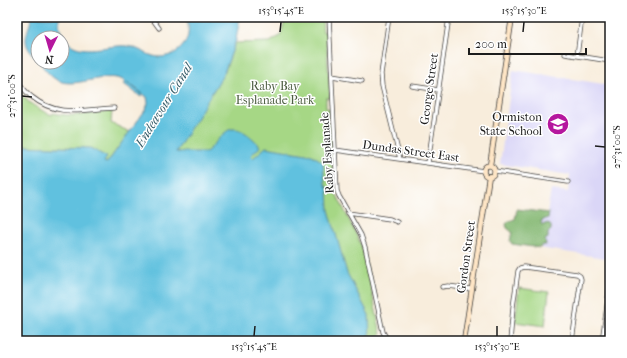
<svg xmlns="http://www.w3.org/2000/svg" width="627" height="358" font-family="'IM FELL French Canon',serif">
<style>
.built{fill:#dad6f7}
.green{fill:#a6d785;stroke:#617a50}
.forest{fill:#84b872;stroke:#506a47}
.water{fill:#60c1df;stroke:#3e6e7e}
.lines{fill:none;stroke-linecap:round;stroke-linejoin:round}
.street-casing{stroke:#3d3b39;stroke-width:5}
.secondary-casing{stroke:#3d3b39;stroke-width:6}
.street{stroke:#fff;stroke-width:3.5}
.secondary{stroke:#fee5c5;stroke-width:4.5}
.ticks{fill:none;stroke:#1c1c1c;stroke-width:1.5}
.labels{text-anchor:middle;stroke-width:3;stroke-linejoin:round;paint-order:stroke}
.park-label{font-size:12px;fill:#4c5d41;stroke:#fff}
.street-label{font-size:12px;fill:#1c1c1c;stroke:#fff}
.poi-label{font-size:12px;fill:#1c1c1c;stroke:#fff;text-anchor:end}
.water-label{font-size:13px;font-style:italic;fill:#375e6a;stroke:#fff}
.neatline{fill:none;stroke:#1c1c1c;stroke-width:1.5}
.ticks-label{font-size:10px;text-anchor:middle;fill:#1c1c1c}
</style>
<rect width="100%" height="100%" fill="#fff"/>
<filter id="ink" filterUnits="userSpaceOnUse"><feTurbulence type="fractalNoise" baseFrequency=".025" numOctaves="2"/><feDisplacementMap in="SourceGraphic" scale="8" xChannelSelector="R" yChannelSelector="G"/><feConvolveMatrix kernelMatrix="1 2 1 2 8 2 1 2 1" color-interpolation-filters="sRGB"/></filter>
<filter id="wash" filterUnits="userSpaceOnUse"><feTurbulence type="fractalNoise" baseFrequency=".012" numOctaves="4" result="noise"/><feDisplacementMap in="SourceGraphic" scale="16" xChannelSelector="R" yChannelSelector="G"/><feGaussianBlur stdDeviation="0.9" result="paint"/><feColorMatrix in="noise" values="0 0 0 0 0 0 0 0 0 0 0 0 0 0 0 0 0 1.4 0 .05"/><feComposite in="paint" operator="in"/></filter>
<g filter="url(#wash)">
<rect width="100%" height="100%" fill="#f8eddc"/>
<path class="built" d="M513 70 610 85V227L605 258 512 244 517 209 547 213 551 190 568 192 570 175 500 164Z"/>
<path class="green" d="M286 17H322L323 32H326L330 98H326V108L330 109V114L327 113V123L331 125 332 162 335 191 358 238 363 251 381 334 377 338 370 337V341H354L253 158 251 157V155L260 147 259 145 251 138 202 153 175 152 224 73 235 43 270 42 280 36Z
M17 90C27 102 37 109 52 115L53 113C73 118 92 113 112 111L111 123 130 132 107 163 104 162 106 157 90 148 17 146Z
M519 288 549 292 545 326 515 322Z"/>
<path class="forest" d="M517 209 549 213 548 218 541 221 542 225 548 223 551 226V230L548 233V238L545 240 546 245H542L540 248 512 244 510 241 512 232 507 228 506 224 509 221 515 219Z"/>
<path class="water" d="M32 17H59C59 26 60 33 66 40 80 57 108 44 127 46 136 47 144 53 153 56 168 60 185 50 188 35 189 28 188 23 186 17H240L236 40 224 73 176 152H206C213 147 222 133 229 130 239 125 253 138 259 145L260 147 251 155V157L253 158 266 147 312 155 323 162 325 184 328 189 329 210 347 273 369 315 370 341H17V146L90 148 107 157 104 162 107 163 146 109 148 103 147 97 127 82 142 94 141 97 124 84 126 82C109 69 78 89 59 81 51 78 44 68 39 62H62V38H38V61C21 42 25 40 32 17Z"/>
</g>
<g filter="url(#ink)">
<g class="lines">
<g class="street-casing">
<path id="street" d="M151 17 159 28
M329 17 337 191 339 196 361 235 365 247 383 332 388 341
M389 17 381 74 382 86 400 159
M87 18 91 17
M565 54 610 61
M577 56 582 17
M332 76 362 81
M17 81C22 86 26 93 32 97 58 118 84 109 114 108
M412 86 439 90
M335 150 484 171
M428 163 449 17
M495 171 568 182
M348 213 390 219 397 222
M442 287 448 286 471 289
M510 341 513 307 518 271 520 268 524 267 577 274 580 276 581 279 572 341
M602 341 610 285"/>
</g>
<g class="secondary-casing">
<path id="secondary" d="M17 21 18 17
M490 165 512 17
M483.5 171a5.5 5.5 0 1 1 11 0a5.5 5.5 0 1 1-11 0Z
M464 341 489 176"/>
</g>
<use href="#street" class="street"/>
<use href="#secondary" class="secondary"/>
</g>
</g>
<path class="ticks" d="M280 32 281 22M523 32 524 22M22 96 32 97M595 146 605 147M254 336 255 326M497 336V326"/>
<defs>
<g id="school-disc" transform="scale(1.15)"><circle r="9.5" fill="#b5179e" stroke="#fff"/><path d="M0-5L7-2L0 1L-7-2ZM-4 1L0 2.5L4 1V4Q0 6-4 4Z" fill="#fff"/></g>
</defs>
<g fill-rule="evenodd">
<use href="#school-disc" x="558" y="124"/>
</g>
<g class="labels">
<g class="park-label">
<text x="275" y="90">Raby Bay<tspan x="275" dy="14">Esplanade Park</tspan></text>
</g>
<g class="street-label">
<text transform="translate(429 89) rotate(-82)" y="4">George Street</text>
<text transform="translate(411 151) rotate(8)" y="4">Dundas Street East</text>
<text transform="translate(327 153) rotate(-94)" y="4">Raby Esplanade</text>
<text transform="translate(466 257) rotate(-82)" y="4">Gordon Street</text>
</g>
<g class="poi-label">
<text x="542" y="121">Ormiston<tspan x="542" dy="14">State School</tspan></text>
</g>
<g class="water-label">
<text transform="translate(163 105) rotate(-58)" y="5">Endeavour Canal</text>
</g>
</g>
<rect width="627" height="358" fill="none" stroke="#fff" stroke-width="44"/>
<g transform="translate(50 50) rotate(185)"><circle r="19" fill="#ffffff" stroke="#a4a4a4"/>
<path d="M0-3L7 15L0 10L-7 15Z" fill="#b5179e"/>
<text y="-6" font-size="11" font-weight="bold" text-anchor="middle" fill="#1c1c1c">N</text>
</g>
<path d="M469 48v6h117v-6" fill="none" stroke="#1c1c1c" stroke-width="2"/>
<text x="475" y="48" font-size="12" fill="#1c1c1c" stroke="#ffffff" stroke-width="3" paint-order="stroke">200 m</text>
<rect x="22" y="22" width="583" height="314" class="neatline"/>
<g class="ticks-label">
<text x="281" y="14">153°15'45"E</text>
<text x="524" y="14">153°15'30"E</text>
<text transform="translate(11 96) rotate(-90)" y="4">27°31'00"S</text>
<text transform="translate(616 147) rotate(-90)" y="4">27°31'00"S</text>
<text x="254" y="350">153°15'45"E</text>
<text x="497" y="350">153°15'30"E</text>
</g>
</svg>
